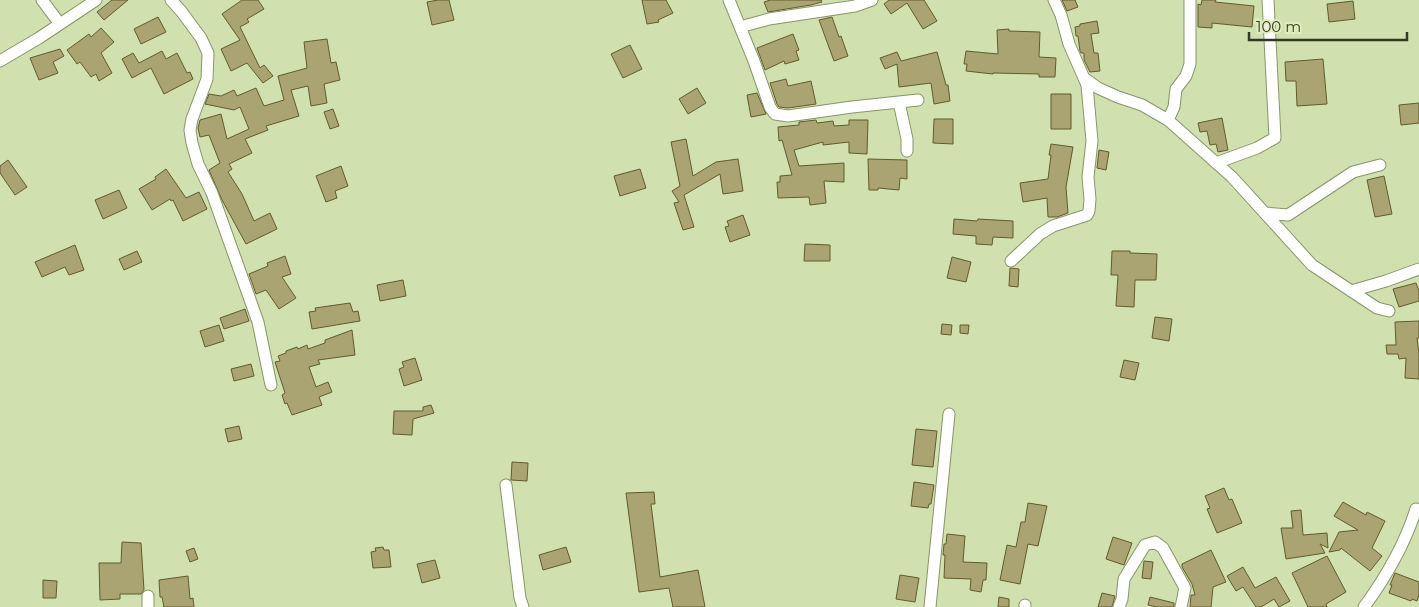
<svg xmlns="http://www.w3.org/2000/svg" width="1419" height="607" font-family="Montserrat,sans-serif">
<style>
.building{fill:#aaa473;stroke:#615b2c}
.lines{fill:none;stroke-linecap:round;stroke-linejoin:round}
.street-casing{stroke:#889567;stroke-width:13}
.street{stroke:#fff;stroke-width:11}
</style>
<rect width="100%" height="100%" fill="#d1e0af"/>
<path class="building" d="M112 0H128L104 20 97 12Z
M242 0H258L264 9 247 19 249 22 240 27 260 68 264 65 273 76 263 83 247 63 231 71 221 49 240 40 222 14Z
M438 0H449L454 20 432 25 427 2Z
M642 0H666L673 13 658 20 659 22 647 24Z
M770 0H821L822 2 811 5 768 12 764 2Z
M889 0H924L937 21 923 29 907 3 891 14 884 4Z
M1062 0H1075L1078 7 1067 11Z
M1202 0H1216L1215 2 1254 6 1252 27 1212 23V28L1198 27V4L1201 5Z
M1353 1 1355 19 1329 22 1327 4Z
M158 17 166 32 141 44 134 29Z
M832 17 839 37 841 36 848 56 834 61 819 20Z
M1097 21 1099 33 1091 34 1094 53H1098L1100 71 1090 72 1084 60V53H1081L1080 51 1078 36H1076L1075 27 1080 26V24Z
M101 28 114 42 101 53 112 73 99 81 96 74 91 77 80 62 77 64 67 50 89 34 91 37Z
M1009 29V31L1040 32 1039 57 1056 58 1055 77H1039V74L993 73V74L966 71 967 64H964L966 51 998 54 997 30Z
M793 34 799 50 796 51 799 60 785 64 784 61 765 70 757 48Z
M327 39 331 63 336 62 340 80 324 84 327 103 311 106 308 86 291 90 299 116 266 126 268 130 245 139 252 153 229 164 232 169 228 172 242 194 254 221 270 213 277 229 246 244 222 200 209 170 220 163 209 135 200 137 198 128 200 120 221 114 227 139 249 129 240 107 234 110 205 104 209 94 221 96 234 90 237 96 256 88 264 106 284 100 278 76 307 68 304 42Z
M630 45 642 69 623 78 611 54Z
M60 49 64 56 53 62 58 73 39 80 30 58Z
M162 51 166 59 177 53 187 73 190 72 193 79 164 94 151 68 132 78 122 59 133 53 139 63Z
M897 52 901 61 937 52 946 85H948L950 101 934 104 931 83 899 87 897 64 885 69 880 58Z
M1323 59 1327 104 1297 106 1296 81H1286L1285 62Z
M786 79 788 86 811 81 816 104 788 108 779 107 777 104 770 83Z
M697 88 706 103 688 114 679 99Z
M757 93 766 114 751 117 747 95Z
M1051 94H1071V129H1051Z
M1419 103V123L1401 125 1399 105Z
M333 109 339 126 330 129 324 112Z
M1222 118 1228 150 1218 152 1216 144 1210 145 1207 131 1200 132 1198 123Z
M934 119H953V144L933 143Z
M816 120 817 123 833 121 834 126 849 125V120H868L867 154 849 153V142L823 145V142L794 150 799 166 844 163V182L824 181 826 203 810 205 809 197 778 198 777 182H780V176L792 175 782 140 779 141 778 127 799 125V122Z
M686 139 693 176 716 162 738 159 743 191 723 194 720 174 684 195 694 227 683 230 674 203 679 202 672 191 680 186 671 142Z
M1051 144 1073 147 1066 187 1068 213 1057 217H1048L1047 198 1023 202 1020 183 1048 179 1051 155H1049Z
M1099 150 1109 152 1106 170 1097 168Z
M868 159 907 160V179L900 178 899 190 878 188V190H869Z
M8 160 27 187 15 195 0 173V166Z
M341 166 348 186 335 191 337 198 326 202 316 176Z
M166 169 186 198 199 192 207 209 183 221 173 200 171 201 170 199 152 210 139 189 156 179 155 177Z
M640 169 646 188 620 196 614 176Z
M1384 176 1392 214 1375 217 1367 180Z
M119 190 127 208 103 219 95 200Z
M743 215 750 235 730 242 725 227 729 226 727 221Z
M954 219 977 221 978 219 1013 221V238L993 237 992 245 976 244V236L953 234Z
M805 244 830 245V261H804Z
M75 245 84 270 69 275 65 267 42 277 35 262Z
M137 251 142 262 124 270 119 259Z
M1112 251H1130V253L1157 254 1156 280H1135L1134 307 1116 306 1118 275H1111Z
M285 256 291 274 282 277 296 298 279 309 266 290 256 294 249 274 268 266 267 263Z
M952 257 971 262 966 282 947 278Z
M1010 268 1019 269 1018 287 1009 286Z
M403 280 406 296 380 301 377 285Z
M1416 283 1419 291V301L1399 307 1393 289Z
M350 303 353 312 358 311 360 321 312 329 309 312 316 311 315 308Z
M245 309 249 321 224 329 220 318Z
M1155 317 1172 319 1169 341 1152 338Z
M1419 321V338H1417L1419 354V379L1405 378 1406 358 1399 359 1398 354H1387L1386 345H1396L1395 322Z
M942 324 952 325 951 335 941 334Z
M219 325 224 341 205 347 200 331Z
M960 325H969L968 334 960 333Z
M352 330 355 355 318 360 320 364 309 367 316 387 328 382 332 392 319 397 322 405 292 415 287 403 285 404 282 395 285 393 275 362 280 361 278 356 286 353V351L297 347 298 349 307 345 308 349 325 343V340Z
M415 358 422 380 404 386 399 369 404 367 402 362Z
M1124 360 1139 363 1135 380 1120 377Z
M251 364 254 376 234 381 231 369Z
M431 405 434 413 413 419 412 435 393 434 394 411H423V407Z
M239 426 242 439 228 442 225 429Z
M916 429 937 431 933 467 912 465Z
M512 462 528 463 527 481 511 480Z
M914 482 934 485 931 504H929L928 508 911 506Z
M1224 488 1229 500 1232 499 1242 523 1217 533 1207 509 1210 508 1205 496Z
M654 492 655 504H651L660 577 698 570 705 607H673L669 588 639 592 626 493Z
M1343 502 1366 515 1367 512 1385 521 1372 548 1382 556 1370 571 1341 548 1340 550 1329 552 1339 532 1358 530 1334 516Z
M1028 503 1047 506 1038 546 1028 544 1020 584 1000 580 1007 545 1016 547 1021 522H1025Z
M1301 510 1303 535 1327 533 1328 548 1320 544 1325 553 1286 559 1281 528H1293L1291 511Z
M947 534 965 536 963 562 987 563 986 580H983L981 592 970 590 971 579 944 578 945 555H943L944 544H946Z
M1113 537 1132 543 1124 565 1106 559Z
M122 542 141 543 144 590 141 594H120V599L100 600 99 563H121Z
M383 547 384 550H389L391 567 373 568 371 552 376 551 375 548Z
M566 547 571 562 543 570 539 555Z
M194 548 198 559 190 562 186 551Z
M1211 550 1226 582 1213 587 1211 607H1190L1191 595H1195L1192 584 1182 567V564Z
M1327 556 1346 592 1326 604 1327 607H1308L1292 573Z
M435 560 440 578 422 583 417 564Z
M1144 561 1153 562 1151 579 1142 578Z
M1243 567 1255 588 1276 577 1290 601 1279 607 1274 599 1261 607H1256L1243 587 1236 591 1227 576Z
M1395 573 1419 582V595L1417 601 1412 599 1411 601 1389 593 1392 585H1390Z
M900 575 919 578 915 602 896 599Z
M188 576 190 599 193 598 194 607H164L162 597H160L159 580Z
M43 580 57 581 56 598H43Z
M1102 593 1115 596 1112 607H1098Z
M999 597 1009 599V607H998Z
M1150 597 1174 603V607H1157L1148 605Z"/>
<g class="lines">
<g class="street-casing">
<path id="street" d="M42 0 60 24
M171 0 181 11 201 38 208 53 207 79 192 119 190 130 192 143 198 164 212 193 258 322 271 385
M729 0 754 61 770 107 775 114 788 116 852 107 918 100
M740 27 769 19 855 6 872 0
M0 61 39 38 96 0
M1084 78 1098 88 1118 97 1142 105 1168 120 1232 177 1312 265 1377 308 1389 311
M899 102 907 139V151
M1168 120 1174 107 1176 89 1186 76 1190 64V0
M1216 163 1257 148 1275 138 1268 0
M1265 213 1288 215 1353 172 1380 165
M1011 261 1040 234 1053 226 1087 215 1089 211 1090 199 1088 177 1092 141 1087 85 1069 44 1061 15 1054 0
M1351 291 1386 281 1419 269
M506 485 520 598 523 607
M148 596V607
M930 607 949 414
M1025 607V605
M1119 607 1122 599 1124 579 1145 545 1155 542 1163 548 1185 588 1181 607
M1364 607C1386 577 1405 544 1416 509"/>
</g>
<use href="#street" class="street"/>
</g>
<path d="M1249 32v8h158v-8" fill="none" stroke="#333925" stroke-width="2.5"/>
<text x="1256" y="32" font-size="15" fill="#333925" stroke="#deedbb" stroke-width="4" paint-order="stroke">100 m</text>
</svg>
